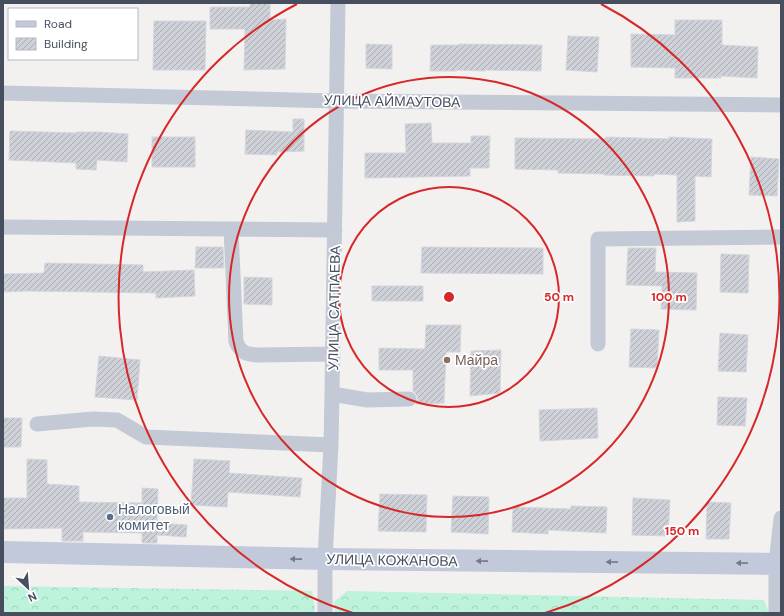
<svg xmlns="http://www.w3.org/2000/svg" width="784" height="616" font-family="'DM Sans',sans-serif">
<style>
.forest{fill:url(#forest-crowns)}
.building{fill:url(#building-hatch);stroke:#d4d5dc}
.lines{fill:none;stroke-linecap:round;stroke-linejoin:round}
.street{stroke:#c3cad6;stroke-width:15}
.secondary{stroke:#c2c9da;stroke-width:22}
.oneway{fill:#727a8a}
.ring{fill:none;stroke:#d62828;stroke-width:2}
.education-dot{fill:#8d6e63;stroke:#fff;stroke-width:1.5}
.service-dot{fill:#5c6f8a;stroke:#fff;stroke-width:1.5}
.labels{text-anchor:middle;stroke-width:3.5;stroke-linejoin:round;paint-order:stroke}
.street-label{font-size:14px;fill:#474f5f;stroke:#fff}
.education-label{font-size:14px;fill:#785e54;stroke:#fff;text-anchor:start}
.service-label{font-size:14px;fill:#4e5e75;stroke:#fff;text-anchor:start}
.centre{fill:#d62828;stroke:#fff;stroke-width:2}
.ring-label{font-size:12px;text-anchor:middle;font-weight:bold;fill:#d62828;stroke:#fff;stroke-width:3.5;stroke-linejoin:round;paint-order:stroke}
</style>
<defs>
<pattern id="forest-crowns" width="20" height="18" patternUnits="userSpaceOnUse"><rect width="20" height="18" fill="#bdf2db"/><path d="M2 6a3 3 0 1 1 6 0M12 15a3 3 0 1 1 6 0" fill="none" stroke="#a4d1be"/></pattern>
<pattern id="building-hatch" width="6" height="6" patternUnits="userSpaceOnUse"><rect width="6" height="6" fill="#cfd1d8"/><path d="M-1 1l2-2M0 6l6-6M5 7l2-2" fill="none" stroke="#aaacb2"/></pattern>
</defs>
<rect width="100%" height="100%" fill="#f3f1f0"/>
<path class="forest" d="M3 586 312 591 315 609 314 613H3Z
M347 591 764 600 769 613H335L334 602Z"/>
<path class="building" d="M250 3H270V20L286 19 285 69 244 70 245 29H210V7H250Z
M675 20H722V45L758 47 757 78 721 76V78H675V68L631 67V34L675 35Z
M154 21H206L205 70H153Z
M568 36 599 37 597 72 566 70Z
M366 44 392 45V69L366 68Z
M459 44 542 45 541 71 485 70V71L457 70V71H430L431 45H459Z
M293 119H304V151L277 152V155L245 154 246 130 293 132Z
M431 123 432 143H471V136H490L489 168H470V176L365 178V153H406L405 124Z
M10 131 77 133V132H99L128 134 127 162 97 160 96 170 76 169V163L9 160Z
M152 137H195V167H152Z
M606 137 669 139V137L712 139 711 177 695 176V221L677 222V175L654 174V176L604 175V174L558 173V170L515 169V138L606 139Z
M751 157 779 159 777 196 749 195Z
M196 247H223L224 268H195Z
M422 247 543 248V274L421 273Z
M628 248H656L655 272 697 273 696 310 661 309 662 286 626 285Z
M721 254 749 255 748 293 720 292Z
M45 263 143 265V272L194 270 195 296 156 298V293L27 291 3 292V274L44 273Z
M244 277 272 278V305L244 304Z
M372 286H423V301H372Z
M426 325H461L460 352H446L444 403 416 404 418 398 416 394 413 391V370H379V348L425 349Z
M631 329 659 330 657 368 629 367Z
M720 333 748 335 746 372 718 371Z
M501 350 500 393 470 396 471 351Z
M99 356 140 360 137 400 95 397Z
M718 397 747 398 745 426 717 425Z
M597 408 598 438 540 441 539 410Z
M3 418H22L21 447H3Z
M27 459 47 460V484L79 486V502L142 503V488L158 489 157 523 187 525 186 537 157 535V543H142V533L83 532V541H62V528L3 529V498H27Z
M194 459 230 461 229 473 302 478 300 497 228 492 227 507 191 505Z
M380 494 427 495 426 532 378 531Z
M453 496 489 497 488 534 451 532Z
M633 498 670 500 668 536 632 535Z
M707 502 731 503 729 539H706Z
M571 506 607 507 606 533 548 530V534L512 532 513 507 571 509Z"/>
<g class="lines">
<path class="street" d="M3 93 336 101 781 105
M3 227 335 230
M231 229 236 342C241 353 246 354 257 355L333 354
M598 344V239L781 237
M332 394 367 400 409 399
M37 424 93 419 117 420 146 437 331 445
M325 613V559L331 445 332 394 338 3
M776 613V564L781 518"/>
<path class="secondary" d="M3 552 325 559 781 564"/>
</g>
<defs><path id="oneway-solid" d="M-6-.8H1V-3.2L6.5 0L1 3.2V.8H-6Z"/></defs>
<g class="oneway">
<use href="#oneway-solid" transform="translate(296 559) rotate(-179)"/>
<use href="#oneway-solid" transform="translate(482 561) rotate(-179)"/>
<use href="#oneway-solid" transform="translate(612 562) rotate(-179)"/>
<use href="#oneway-solid" transform="translate(742 563) rotate(-179)"/>
</g>
<g class="ring">
<circle cx="449" cy="297" r="110"/>
<circle cx="449" cy="297" r="220"/>
<path d="M353 613A330 330 0 0 1 297 4M601 4A330 330 0 0 1 545 613"/>
</g>
<circle class="education-dot" cx="447" cy="360" r="4"/>
<circle class="service-dot" cx="110" cy="517" r="4"/>
<g class="labels">
<g class="street-label">
<text transform="translate(392 101) rotate(1)" y="5">УЛИЦА АЙМАУТОВА</text>
<text transform="translate(334 308) rotate(-89)" y="5">УЛИЦА САТПАЕВА</text>
<text transform="translate(392 560) rotate(1)" y="5">УЛИЦА КОЖАНОВА</text>
</g>
<g class="education-label">
<text x="455" y="365">Майра</text>
</g>
<g class="service-label">
<text x="118" y="514">Налоговый<tspan x="118" dy="16">комитет</tspan></text>
</g>
</g>
<circle cx="449" cy="297" r="6" class="centre"/>
<g class="ring-label">
<text x="559" y="301">50 m</text>
<text x="669" y="301">100 m</text>
<text x="682" y="535">150 m</text>
</g>
<rect width="784" height="616" fill="none" stroke="#474f5f" stroke-width="8"/>
<rect x="8" y="8" width="130" height="52" fill="#ffffff" stroke="#b5b9bf"/>
<rect x="16" y="21" width="20" height="6" fill="#c2c9da" stroke="#b5b9bf"/>
<text x="44" y="28" font-size="12" fill="#474f5f">Road</text>
<rect x="16" y="38" width="20" height="12" fill="url(#building-hatch)" stroke="#b5b9bf"/>
<text x="44" y="48" font-size="12" fill="#474f5f">Building</text>
<g transform="translate(28 588) rotate(154)" stroke="#ffffff" stroke-width="3" paint-order="stroke">
<path d="M0-3L7 15L0 10L-7 15Z" fill="#474f5f"/>
<text y="-6" font-size="11" font-weight="bold" text-anchor="middle" fill="#474f5f">N</text>
</g>
</svg>
